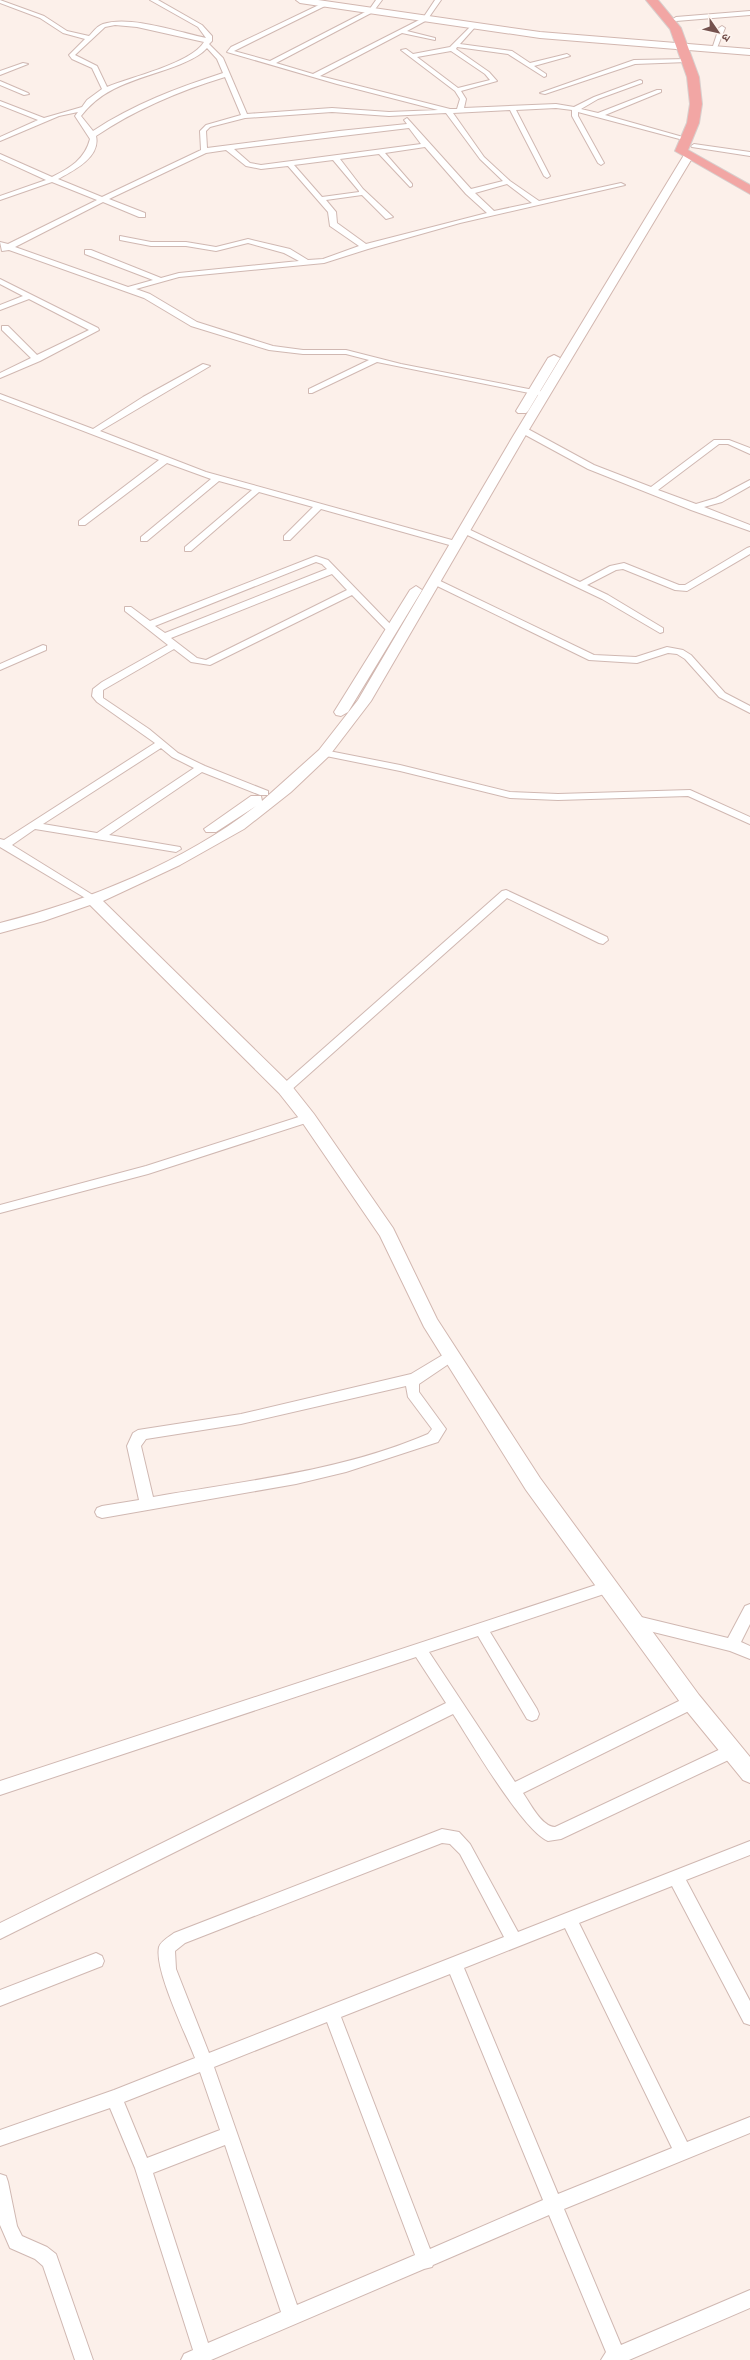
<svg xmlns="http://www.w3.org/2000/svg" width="750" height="2360" font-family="'Nunito Sans','Noto Sans Devanagari',sans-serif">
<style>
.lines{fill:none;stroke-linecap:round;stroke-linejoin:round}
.street-casing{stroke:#d0b8b2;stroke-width:2}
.secondary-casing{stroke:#d2b7b0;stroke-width:2}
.highway-casing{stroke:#d8cfcd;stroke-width:2}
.street{fill:#fff;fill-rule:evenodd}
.secondary{fill:#fff;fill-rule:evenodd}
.highway{fill:#f2a6a4;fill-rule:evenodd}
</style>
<rect width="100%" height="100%" fill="#fcf0ea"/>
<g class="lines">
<g class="street-casing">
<path id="street" d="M0 0 44 16 67 31 89 36C93 32 97 26 103 24 130 15 178 32 206 38L198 27 150 0H158L202 25 212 36V41L209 44 223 58 247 114 332 108 389 112 438 110 337 84 227 52 231 47 323 3H327V5L234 51 270 61 369 10 376 0H382L373 12 276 63 313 74 423 18 435 0H441L427 20 407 31 435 38V40L402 33 320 76 450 109H457L460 99 455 91 401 50 406 49 413 54 450 47 473 24 476 26 460 44 512 51 530 63 567 54 570 56 534 66 546 74V76L544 77 508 54 457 47 456 49 489 72 497 81 461 91 466 99 464 108 556 104 574 107 594 97 640 80 642 81V83L598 99 581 109 598 113 657 90H661V92L605 115 690 139 687 141 578 112V116L604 163 601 165 598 163 572 116V110L556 108 516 110 550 176 547 178 544 176 510 110 453 113 484 157 510 181 539 201 621 183 625 185 460 223 368 249 324 263 179 277 136 289 150 294 197 322 273 346 303 350H346L401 364 544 392 548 394 544 396 377 362 312 393H309V389L369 360 346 354H303L269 350 191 326 144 298 9 250 2 251 0 242 8 244 97 200 52 182 0 200V196L46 180 0 159V154L52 177C70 168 85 159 90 139L75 116 78 112 59 116 0 141V137L38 120 0 105V101L44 118 82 107 87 100 102 89 92 68 72 59 69 55 85 39 63 33 40 18 0 3ZM115 25 137 27 204 42C192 63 131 77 107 87L97 66 75 55 105 27ZM207 48 217 59 223 73C177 88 134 104 93 131L81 116C106 83 144 79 181 64 190 60 200 56 207 48ZM451 51 485 74 490 80 458 88 417 57ZM225 77 241 115 206 125 200 131 201 150 102 197 58 179C73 171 101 157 96 136 136 109 179 91 225 77ZM332 112 389 116 446 113 480 159 503 181 471 189 407 118 404 120 407 124 339 131 207 148 206 131 210 127 245 118ZM409 128 421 144 261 165 250 163 234 149ZM425 147 466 194 487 213 366 244 337 223 336 212 326 200 362 195 386 219 393 217 363 189 340 159 379 154 410 187 412 186V184L385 153ZM226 150 246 166 261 169 288 166 328 212 330 226 359 246 323 259 308 260 290 249 248 239 216 247 186 242H151L120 236V240L151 246H186L216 251 248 243 284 253 299 261 179 273 161 278 91 250H85V254L153 280 128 287 15 247 103 202 139 217H145V213L109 199 206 153ZM333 160 359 191V192L322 197 294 165ZM507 184 532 203 494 211 475 193Z
M750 11V15L676 21 673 19 676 17Z
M722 26 725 28 717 48 712 49 719 28Z
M689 59V61L687 62 635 64 545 94 540 93 634 60Z
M23 63 28 64 0 75V71Z
M0 81 28 93 29 94 24 95 0 85Z
M694 144 750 152V156L692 147 691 146Z
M0 279 98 328 99 330 40 361 0 378V373L31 358 2 330V326H8L37 355 89 330 29 299 0 310V305L23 296 0 284Z
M203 364 210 366 100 431 206 472 459 542V546H453L321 509 290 540H284V536L313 507 259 492 191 551H185V547L252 490 219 481 147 541H141V537L211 479 167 463 85 525H79V521L159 460 0 399V394L93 429 143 397Z
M520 428H526L594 465 651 487 714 440H729L750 448V454L728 444H719L658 490 696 504 716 498 750 480V486L722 502 704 507 750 525V531L691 510 588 469 520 432Z
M464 527 580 582 610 566 624 563 679 585H685L747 548 750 547V554L687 591 675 590 623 569 616 570 587 585 608 595 663 628V632L660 633 602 599 461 532 460 530Z
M316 556 328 560 394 628V632H388L352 595 210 665 191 662 174 649 103 690V698L149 729 178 753 205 766 268 791V795H260L202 772 109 835 180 847 181 849 176 852 35 829 12 845 96 897 97 899 92 902 0 847V839L4 840 155 743 97 702 92 696 93 689 102 682 168 645 125 611V607H131L150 621ZM316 562 322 564 327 569 165 633 155 626ZM332 574 347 590 206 660 197 658 171 638ZM161 748 172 757 194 768 97 833 43 824Z
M434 578 594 655 636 657 667 647 683 650 691 655 725 693 750 706V713L719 697 685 659 677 654 668 653 637 663 589 660 431 583V579Z
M43 645 46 646V650L0 670V664Z
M324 750 400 765 510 792 558 794 690 790 750 817V824L688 796 558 800 510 798 400 771 321 755 319 753Z
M506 890 607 937 608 940 603 944 599 943 507 898 289 1092H281L279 1089 281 1086 502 891Z
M308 1114 312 1115 314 1118 312 1121 148 1174 0 1213V1205L146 1166Z
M451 1350 456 1351 457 1355 456 1359 419 1384V1392L446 1429 438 1442 346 1472 296 1484 102 1518 97 1516 95 1512 97 1508 102 1506 139 1500 127 1446 133 1433 138 1430 241 1414 411 1374ZM406 1386 408 1397 432 1429 428 1434C342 1471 245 1481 153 1497L141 1446 146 1439 241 1424Z
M608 1581 613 1583 615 1587 613 1591 490 1632 537 1709 539 1714 537 1719 532 1721 527 1719 478 1636 429 1652 515 1782 687 1697 692 1696 697 1697 699 1702 697 1707 523 1793C530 1803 542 1827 555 1827L727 1746 732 1744 737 1746 739 1751 737 1756 561 1839 548 1841C523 1831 470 1740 453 1714L0 1939V1923L446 1703 416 1657 0 1795V1781Z
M750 1604V1624L741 1642 750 1646V1659L730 1651 633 1627 628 1625 626 1621 628 1617 633 1615 728 1638 745 1606Z
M442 1829 459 1832 470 1844 518 1932 750 1841V1855L686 1880 750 2001V2025L744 2023 672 1886 579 1923 687 2142 750 2117V2133L564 2209 621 2345 750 2290V2308L629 2360H601L606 2352 549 2215 433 2265 432 2267 424 2269 211 2360H181L184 2354 193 2350 135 2168 110 2108 0 2146V2130L114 2090 195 2058C186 2034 154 1970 159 1947 161 1941 169 1937 174 1933ZM442 1843 450 1844 460 1854 504 1937 209 2053 176 1969 175 1951 185 1943ZM565 1928 672 2148 558 2194 464 1968ZM450 1974 543 2200 430 2249 341 2017ZM327 2022 415 2255 297 2305 214 2067ZM200 2072 220 2130 147 2158 124 2102ZM225 2145 281 2312 208 2343 153 2173Z
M96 1953 102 1956 104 1961 102 1966 0 2006V1990Z
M0 2174 6 2176 8 2182 17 2226 22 2236 47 2247 56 2254 93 2360H75L43 2266 35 2259 10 2248 0 2225Z"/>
</g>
<g class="secondary-casing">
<path id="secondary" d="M296 0H318L540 32 750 49V55L540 38 300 3Z
M689 152 694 155 524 438 371 701 329 756 291 792 244 829 180 865 103 901 291 1085 314 1114 393 1228 437 1319 540 1478 699 1695 750 1757V1783L743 1780 685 1709 526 1490 424 1327 380 1236 302 1122 279 1093 90 905 44 921 0 933V923C88 901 184 862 256 806L216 832H206L204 829 251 796H261L262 801 319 750 358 700 512 438 684 155Z
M554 355 560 358 528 411 526 413H518L516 411 548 358Z
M416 586 422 590 348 712 341 716 336 715 334 712 410 590Z"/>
</g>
<g class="highway-casing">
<path id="highway" d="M646 0H658L681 28 699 77 702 104 699 123 688 150 750 185V194L675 151 687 123 690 104 687 77 670 29Z"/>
</g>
<use href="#street" class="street"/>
<use href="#secondary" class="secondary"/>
<use href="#highway" class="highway"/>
</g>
<g transform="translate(718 32) rotate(124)" stroke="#fef5f0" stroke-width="3" paint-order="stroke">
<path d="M0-3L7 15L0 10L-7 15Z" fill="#75524e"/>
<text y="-6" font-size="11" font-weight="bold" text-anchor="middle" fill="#75524e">उ</text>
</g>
</svg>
